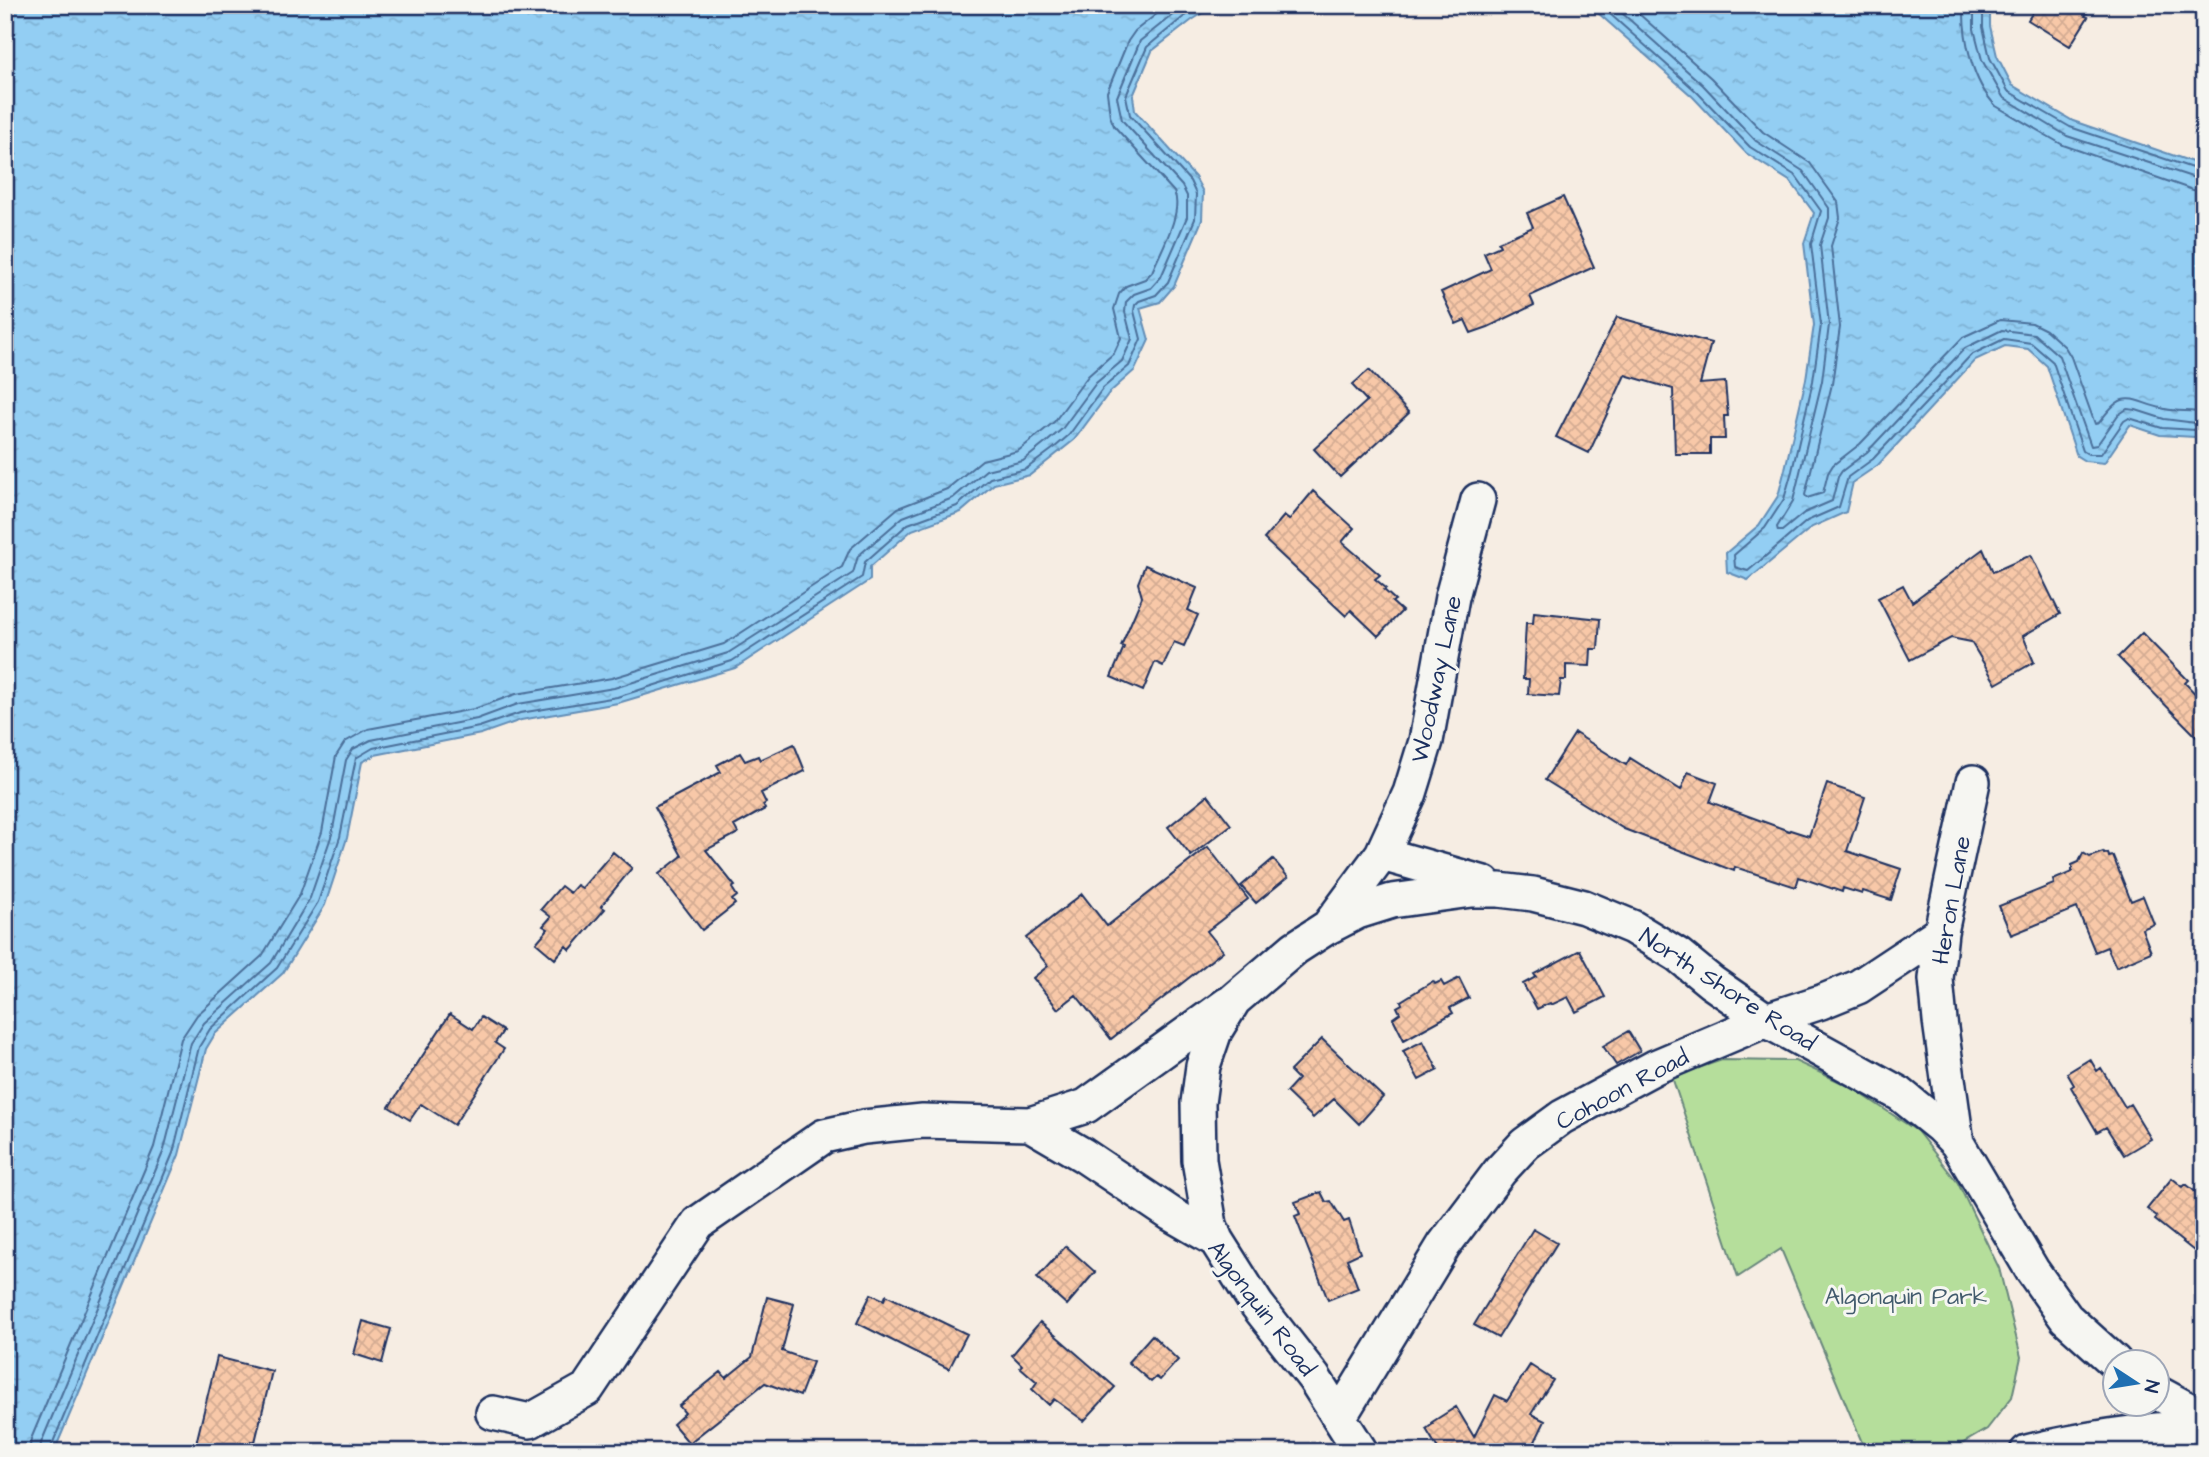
<svg xmlns="http://www.w3.org/2000/svg" width="2209" height="1457" font-family="'Architects Daughter',sans-serif">
<style>
.green{fill:#b5de9b;stroke:#68867c;stroke-width:2}
.water{fill:url(#water-ripples);stroke:#638eb7;stroke-width:2}
.lines{fill:none;stroke-linecap:round;stroke-linejoin:round}
.shore{stroke:#4b6f9a;stroke-width:2}
.building{fill:url(#building-cross-hatch);stroke:#1b2f5e;stroke-width:2}
.minor-casing{stroke:#1b2f5e;stroke-width:38}
.minor{stroke:#f6f6f2;stroke-width:33}
.labels{text-anchor:middle;stroke-width:6;stroke-linejoin:round;paint-order:stroke}
.street-label{font-size:24px;fill:#1b2f5e;stroke:#f6f6f2}
.park-label{font-size:24px;fill:#425b6d;stroke:#f6f6f2}
</style>
<defs>
<pattern id="water-ripples" width="26" height="14" patternUnits="userSpaceOnUse" patternTransform="scale(1.75)"><rect width="26" height="14" fill="#93cef3"/><path d="M2 4q2-2 4 0t4 0M15 11q2-2 4 0t4 0" fill="none" stroke="#7eb1d3"/></pattern>
<pattern id="building-cross-hatch" width="8" height="8" patternUnits="userSpaceOnUse" patternTransform="scale(1.75)"><rect width="8" height="8" fill="#f8c8a8"/><path d="M0 0l8 8M0 8l8-8" fill="none" stroke="#d4ac93"/></pattern>
</defs>
<rect width="100%" height="100%" fill="#f6ede3"/>
<filter id="ink" filterUnits="userSpaceOnUse"><feTurbulence type="fractalNoise" baseFrequency=".0143" numOctaves="2"/><feDisplacementMap in="SourceGraphic" scale="14" xChannelSelector="R" yChannelSelector="G"/><feConvolveMatrix kernelMatrix="1 2 1 2 8 2 1 2 1" color-interpolation-filters="sRGB"/></filter>
<g filter="url(#ink)">
<path class="green" d="M1722 1060 1795 1061 1851 1087 1917 1131 1958 1183 1999 1268 2021 1357 2012 1397 1987 1429 1958 1446 1943 1452H1866L1781 1249 1738 1277 1672 1077Z"/>
<path class="water" d="M5 5H1216L1192 20 1152 51 1133 96 1135 111 1195 177 1203 192 1202 220 1174 286 1160 302 1140 308 1149 340 1135 370 1109 393 1074 440 1030 475 994 484 961 512 912 530 870 567V580L735 668 618 703 521 720 481 734 375 755 362 762 347 838 325 905 283 973 215 1034 206 1049 179 1155 54 1452H5Z
M1589 5H1990V26L1997 56 2012 85 2073 121 2204 166V441L2195 437 2160 435 2130 425 2104 463 2085 461 2077 456 2047 366 2028 349 2005 346 1975 360 1878 465 1853 482 1846 512 1812 527 1748 580 1727 572 1726 553 1759 525 1778 496 1785 469 1806 379 1814 325 1804 243 1814 213 1791 182 1746 153 1693 97Z"/>
<g class="lines">
<path class="shore" d="M1600 5 1697 92 1750 147 1796 176 1821 211 1811 244 1821 325 1813 381 1792 471 1784 499 1765 528 1734 555 1735 567 1748 571 1807 521 1839 507 1848 477 1873 459 1971 355 2004 339 2031 343 2053 362 2083 451 2088 454H2101L2124 421 2129 418 2162 428 2196 430 2204 433
M1613 5 1703 85 1756 141 1803 171 1829 208V218L1820 245 1829 325 1822 381 1793 501 1777 527 1778 531H1782L1804 513 1832 501 1838 477 1842 471 1867 452 1965 348 2002 330 2034 334 2059 356 2091 446 2097 445 2118 415 2127 409 2136 410 2164 419 2204 424
M1629 5 1711 78 1763 132 1810 163 1838 202 1840 218 1831 246 1840 327 1832 384 1805 495 1807 498 1823 493 1828 473 1833 465 1860 444 1963 337 2000 320 2032 323 2046 330 2065 347 2071 357 2095 424 2099 423C2125 386 2129 401 2165 409 2178 412 2191 410 2204 413
M1964 5C1963 38 1972 82 1996 106L2063 145 2193 190 2204 191
M1974 5V29L1982 60 2003 97 2067 136 2204 181
M1983 5V27L1990 58 2008 91 2070 127 2204 172
M29 1452 31 1439 154 1147 181 1039 197 1015 262 956 300 894 322 832 336 756 345 742 368 729 474 709 516 694 612 678 724 644 842 567 850 549 898 508 947 489 982 460 1018 451 1054 422 1088 376 1114 353 1121 338 1114 309 1119 294 1126 286 1145 279 1152 272C1160 252 1184 212 1174 192L1114 126 1110 116 1107 92 1128 41 1135 31 1168 5
M40 1452 41 1443 164 1150 191 1043 204 1023 271 963 310 898 332 834 346 760 353 749 371 740 477 719 518 704 614 688 728 653 853 573 858 556 903 517 953 498 986 470 1023 461 1048 441 1062 429 1096 383 1122 361 1132 339 1125 312 1126 302 1134 294 1151 288 1161 277 1187 217V196L1182 186 1122 120 1117 97 1140 41 1185 5
M49 1452 173 1153 199 1047 210 1029 277 968 318 902 340 837 356 758 373 748 479 727 520 713 617 697 732 661 862 577 865 562 908 524 957 506 990 478 1026 469 1054 448 1069 435 1103 388 1129 366 1141 339 1134 311 1135 305 1139 301 1156 295 1168 282 1195 219 1196 194 1190 181 1130 115 1126 96 1147 47 1187 14 1202 5"/>
</g>
<path class="building" d="M2037 5H2092L2085 16 2088 17 2070 46 2028 20Z
M1563 197 1594 267 1530 296 1534 305 1488 327 1471 333 1465 320 1456 324 1441 292 1491 269 1484 253 1500 246 1498 242 1533 227 1527 213Z
M1617 317 1711 343 1700 384 1725 382 1728 416H1724L1725 439H1710V454H1675L1673 389 1625 375 1589 453 1556 437Z
M1369 370 1409 413 1340 477 1314 449 1367 401 1352 385Z
M1313 491 1354 528 1342 542 1380 575 1375 579 1386 588 1384 590 1395 600 1392 602 1402 611 1378 636 1351 610 1346 616 1264 539 1284 516 1289 520Z
M1983 549 1993 572 2031 555 2060 614 2023 636 2034 662 1996 684 1971 642 1951 638 1910 660 1878 598 1903 585 1912 602Z
M1145 565 1197 588 1188 610 1198 615 1184 646 1174 642 1163 666 1155 662 1143 691 1111 677 1124 647 1121 646 1142 597 1138 583Z
M1534 612 1600 619 1598 649H1591L1590 666 1566 665V680H1561L1559 696 1528 694 1529 679H1523L1526 623H1533Z
M2142 633 2188 680 2185 683 2204 703V744L2118 657Z
M1575 733 1626 765 1630 758 1681 790 1688 772 1717 783 1710 802 1789 831 1790 830 1809 836 1827 784 1865 797 1847 851 1901 869 1891 900 1863 891 1862 894 1843 888 1842 892 1799 877 1796 887 1735 867 1734 871 1624 829 1545 780Z
M794 744 805 771 761 793 766 803 763 805 765 809 734 826 738 833 706 850 735 886 732 888 737 896 732 900 735 904 702 930 659 874 682 856 655 807 721 772 717 765 740 753 745 761 758 756 760 760Z
M1208 795 1231 825 1191 856 1168 827Z
M1208 847 1248 899 1207 931 1223 951 1111 1039 1076 995 1058 1009 1033 978 1048 966 1026 938 1082 894 1107 926Z
M613 852 632 868 601 906 605 909 570 950 566 946 555 959 536 943 548 929 543 926 551 917 541 909 561 886 570 893 577 885 582 888Z
M2103 852 2104 854 2108 853 2109 857 2113 856 2131 901 2143 896 2154 924 2142 929 2151 952 2116 967 2107 947 2095 952 2077 908 2011 935 1999 906 2054 884 2053 880 2072 872V865L2079 862 2083 853 2090 857Z
M1273 859 1288 877 1256 903 1241 886Z
M1580 950 1605 997 1576 1012 1568 997 1551 1005 1550 1003 1537 1009 1523 984 1536 977 1534 974Z
M1459 978 1469 998 1450 1008 1453 1013 1404 1040 1393 1018 1400 1013 1397 1007 1402 1004 1401 1001 1433 981 1435 984 1441 981 1444 986Z
M450 1014 473 1029 481 1017 503 1031 495 1043 504 1049 454 1125 421 1104 410 1120 389 1107Z
M1628 1031 1640 1051 1616 1065 1603 1046Z
M1322 1039 1383 1097 1359 1124 1334 1099 1313 1118 1286 1092 1298 1079 1290 1071Z
M1423 1041 1438 1070 1419 1080 1403 1051Z
M2090 1059 2097 1071 2101 1068 2125 1107 2130 1104 2151 1139 2124 1155 2106 1127 2097 1132 2071 1087 2074 1085 2067 1073Z
M2172 1178 2183 1187 2186 1184 2204 1199V1259L2155 1220 2157 1216 2147 1209Z
M1321 1192 1326 1202 1331 1201 1344 1222 1349 1220 1360 1253 1347 1259 1358 1288 1328 1300 1295 1216 1300 1214 1295 1202Z
M1533 1229 1557 1243 1498 1338 1474 1325Z
M1066 1246 1095 1272 1067 1305 1037 1278Z
M871 1294 884 1300 886 1295 967 1334 949 1369 857 1323Z
M767 1297 794 1304 782 1351 813 1362 800 1396 765 1383 689 1443 673 1424 685 1413 679 1406 721 1372 726 1378 752 1357Z
M363 1321 391 1329 382 1363 354 1354Z
M1040 1322 1115 1387 1084 1421 1054 1399 1049 1405 1032 1389 1037 1382 1020 1367 1022 1365 1012 1355Z
M1152 1335 1178 1360 1160 1380 1156 1377 1151 1382 1128 1362Z
M217 1357 272 1371 255 1442 251 1441 248 1452H194Z
M1530 1365 1553 1380 1531 1414 1545 1421 1530 1452H1440L1426 1429 1433 1424 1432 1422 1456 1407 1474 1437 1495 1395 1507 1401Z"/>
<g class="lines">
<g class="minor-casing">
<path id="minor" d="M1382 854 1484 883
M1330 924 1382 854 1410 793 1426 741 1452 597 1478 500
M1030 1124 1083 1155 1171 1214 1216 1240 1257 1305 1314 1378 1361 1452
M1957 1143 1940 1021 1936 979 1941 932 1973 782
M1216 1240 1210 1225 1199 1160 1198 1103 1203 1066 1215 1031 1234 1000 1295 948 1326 928 1357 912 1392 901 1471 890H1499L1533 894 1584 907 1632 927 1678 955 1711 982 1766 1020 1900 1094 1941 1127 1957 1143 2032 1270 2066 1318 2115 1362
M2156 1392 2204 1418
M493 1413 530 1421 587 1389 698 1223 824 1136 864 1127 923 1121 1030 1124 1086 1106 1228 1004
M1340 1416 1444 1245 1500 1171 1525 1144 1562 1117 1655 1067 1766 1020 1821 1002 1858 987 1941 932
M2027 1452C2085 1438 2144 1430 2204 1426"/>
</g>
<use href="#minor" class="minor"/>
</g>
</g>
<g class="labels">
<g class="street-label">
<text transform="translate(1436 679) rotate(-78)" y="8">Woodway Lane</text>
<text transform="translate(1951 900) rotate(-80)" y="8">Heron Lane</text>
<text transform="translate(1728 989) rotate(33)" y="8">North Shore Road</text>
<text transform="translate(1622 1089) rotate(-28)" y="8">Cohoon Road</text>
<text transform="translate(1262 1308) rotate(53)" y="8">Algonquin Road</text>
</g>
<g class="park-label">
<text x="1906" y="1304">Algonquin Park</text>
</g>
</g>
<rect width="2209" height="1457" fill="none" stroke="#f6f6f2" stroke-width="28"/>
<rect x="14" y="14" width="2181" height="1429" fill="none" stroke="#1b2f5e" stroke-width="2.5" filter="url(#ink)"/>
<g transform="translate(2136 1383) rotate(102)"><circle r="33" fill="#f6f6f2" stroke="#9ea6b7" stroke-width="2"/>
<path d="M0-5L12 26L0 18L-12 26Z" fill="#1f6fb2"/>
<text y="-10" font-size="19" font-weight="bold" text-anchor="middle" fill="#1b2f5e">N</text>
</g>
</svg>
